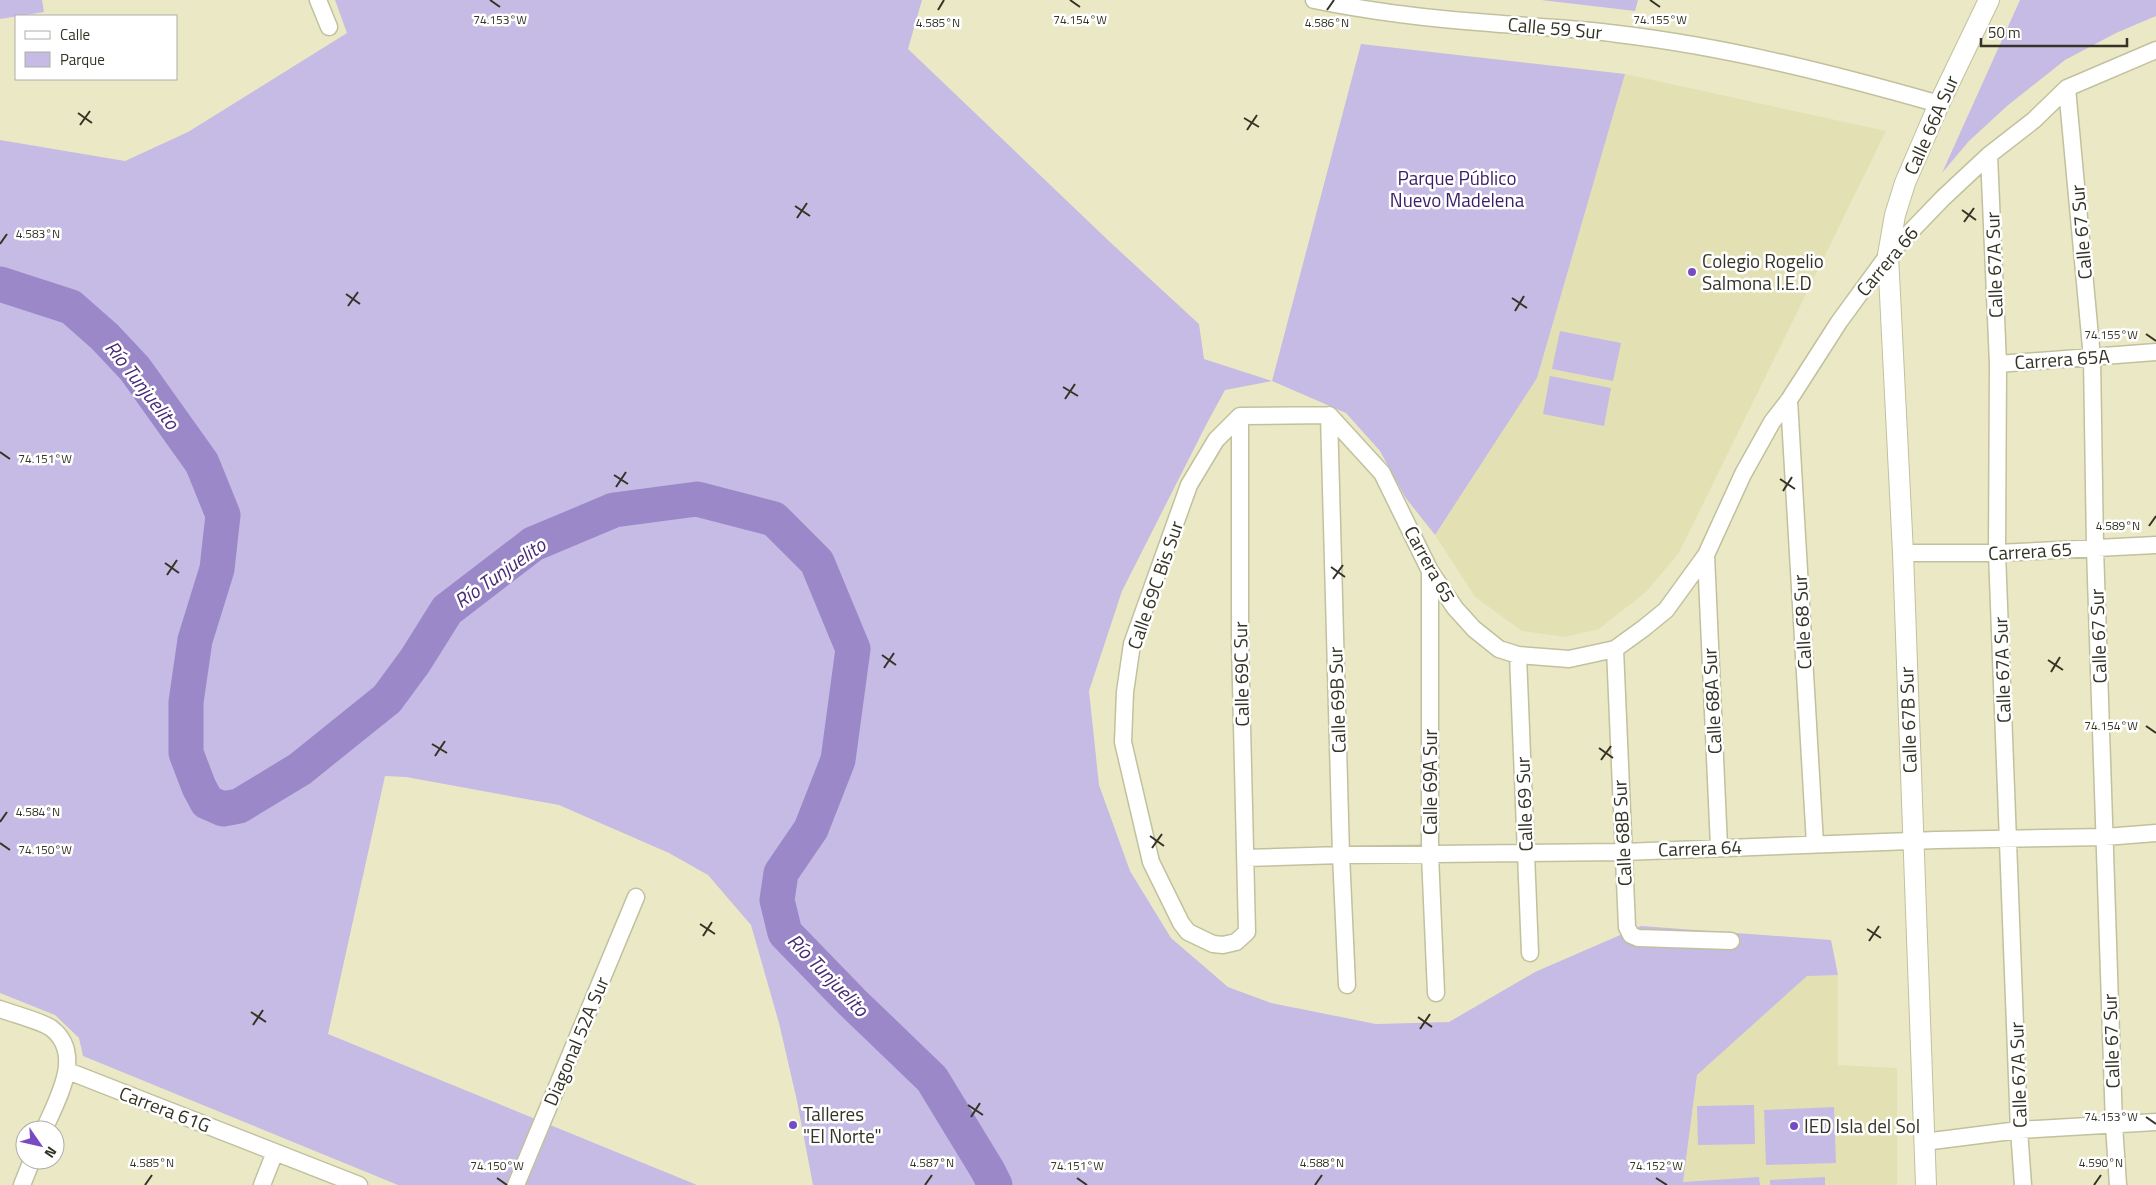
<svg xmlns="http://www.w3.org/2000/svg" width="2156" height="1185" font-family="'Titillium Web',sans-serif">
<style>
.built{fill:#e3e0b4}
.green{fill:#c5bbe4}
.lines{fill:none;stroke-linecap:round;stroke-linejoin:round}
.river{stroke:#9a88c8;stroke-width:35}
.minor-casing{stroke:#c2c19d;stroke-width:19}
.tertiary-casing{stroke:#c2c19d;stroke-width:22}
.minor{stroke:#fff;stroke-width:16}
.tertiary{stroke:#fff;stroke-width:20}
.ticks{fill:none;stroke:#343325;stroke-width:2}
.poi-dot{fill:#774bc3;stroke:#fff;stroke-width:2}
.labels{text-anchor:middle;stroke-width:5;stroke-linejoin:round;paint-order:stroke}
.street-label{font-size:19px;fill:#343325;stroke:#fff}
.park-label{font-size:19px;fill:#3a1c67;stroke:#fff}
.poi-label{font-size:19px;fill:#343325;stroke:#fff;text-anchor:start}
.water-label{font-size:20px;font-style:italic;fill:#472b77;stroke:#fff}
.ticks-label{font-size:12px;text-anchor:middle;fill:#343325;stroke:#fff;stroke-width:5;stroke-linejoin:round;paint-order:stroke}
</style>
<rect width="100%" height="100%" fill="#ebe9c5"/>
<path class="built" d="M1625 74 1886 131 1679 553 1646 592 1599 629 1565 637 1522 631 1475 597 1435 535 1537 378Z
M1807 975H1838V1065L1897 1068V1185H1760L1759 1178 1683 1182 1697 1075Z"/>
<path class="green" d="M0 0H42L44 12 0 19Z
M335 0H922L908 49 1111 243 1199 324 1204 359 1272 381 1361 44 1625 74 1537 378 1435 535 1405 497 1380 451 1346 413 1272 381 1225 390 1206 425 1122 591 1089 691 1099 785 1130 871 1171 938 1228 987 1271 1003 1376 1024 1449 1022 1535 972 1641 926 1831 940 1838 975 1807 976 1697 1075 1683 1182 1759 1177 1760 1185H813L797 1101 779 1023 751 925 708 875 669 853 559 805 406 777 385 776 328 1034 697 1185H398L83 1056 79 1038 55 1015 0 993V140L125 161 188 132 347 33Z
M1541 0H1638L1635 11Z
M2020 0H2156V16L2116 33 2065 60 2007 106 1969 141 1942 173Z
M1560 331 1621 343 1613 381 1552 369Z
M1550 376 1611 388 1604 426 1543 414Z
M1754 1105 1755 1144 1698 1145 1697 1106Z
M1834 1107 1836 1163 1766 1165 1764 1110Z
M1825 1177V1185H1770V1180Z"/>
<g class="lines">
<path class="river" d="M0 284 71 307 105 337 135 369 202 463 223 515 217 569 195 640 186 702V753L199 787 207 802 223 809 239 806 300 769 387 699 415 661 447 610 533 544 614 510 697 499 774 519 817 562 853 649 838 760 811 829 781 873 777 900 785 933 852 1002 932 1079 988 1171 995 1185"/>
<g class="minor-casing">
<path id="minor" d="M318 0 329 27
M1314 0C1373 12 1431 19 1490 23 1533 27 1576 28 1618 34 1727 47 1834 74 1939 104
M2067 88 2092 358 2095 548 2114 1125 2118 1185
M1989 155 1998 364 1997 553 2019 1130 2023 1185
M1998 364 2156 352
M1789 400 1815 844
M1329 415 1382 473 1430 571 1455 608 1474 629 1499 649 1518 655 1569 659 1615 649 1644 628 1666 610 1706 555 1743 474 1772 422 1789 400 1839 322 1888 255 1943 198 1989 155 2034 120 2067 88 2156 50
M1329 415 1341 855 1347 985
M1240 416V643L1247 932 1236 942 1223 945 1213 944 1188 932 1181 923 1151 862 1123 742 1125 692 1132 644 1189 485 1216 440 1240 416 1329 415
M1903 553H1997L2156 545
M1706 555 1719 847
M1430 571V855L1436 993
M1615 649 1627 927 1631 935 1638 938 1731 941
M1518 655 1530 953
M1245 858 1341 855 1623 852 1937 840 2105 837 2156 833
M0 1009C13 1014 41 1021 51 1028 85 1054 57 1099 44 1130
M68 1071 359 1185
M1924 1142 2019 1130 2156 1122
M22 1185 32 1160
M262 1185 275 1152
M516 1185 636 897"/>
</g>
<g class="tertiary-casing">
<path id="tertiary" d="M1926 1185 1903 553 1888 255 1895 215 1905 183 1939 104 1989 0"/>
</g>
<use href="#minor" class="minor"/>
<use href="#tertiary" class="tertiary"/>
</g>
<path class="ticks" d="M490 0 500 7M1070 0 1080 7M1650 0 1660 7M938 10 944 0M1327 10 1334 0M78 113 92 123M1244 118 1259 127M80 125 90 111M1247 130 1257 115M795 206 810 216M1962 210 1976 220M797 218 807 203M1964 222 1974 208M0 244 7 234M346 294 360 304M1512 298 1527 308M348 306 358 292M1515 311 1524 296M2146 334 2156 341M1063 387 1078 396M1065 399 1075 384M0 452 10 459M614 475 628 484M1780 479 1795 489M616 487 626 472M1783 491 1792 477M2149 526 2156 516M165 563 179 573M1331 567 1345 577M167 575 177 560M1333 579 1343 565M882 655 896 665M2048 660 2063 670M884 668 894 653M2051 672 2060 657M2146 726 2156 733M432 744 447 753M1599 748 1613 758M435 756 445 741M1601 760 1611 746M0 822 7 812M1150 836 1164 846M0 843 10 850M1152 848 1162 834M700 924 715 934M1867 929 1881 938M703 936 712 922M1869 941 1879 926M251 1012 266 1022M1418 1017 1432 1027M253 1025 263 1010M1420 1029 1430 1014M968 1105 983 1115M971 1117 980 1103M2146 1117 2156 1124M497 1178 507 1185M1077 1178 1087 1185M1656 1178 1667 1185M145 1185 152 1175M925 1185 932 1175M1315 1185 1322 1175M2094 1185 2101 1175"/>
<g class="poi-dot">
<circle cx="1692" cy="272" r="5"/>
<circle cx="793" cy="1125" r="5"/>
<circle cx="1794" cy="1126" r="5"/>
</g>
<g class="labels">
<g class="street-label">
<text transform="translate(1555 28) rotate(5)" y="7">Calle 59 Sur</text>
<text transform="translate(1931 125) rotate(-66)" y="7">Calle 66A Sur</text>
<text transform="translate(2081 232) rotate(-95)" y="7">Calle 67 Sur</text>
<text transform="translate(1887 261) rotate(-50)" y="7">Carrera 66</text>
<text transform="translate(1994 265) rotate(-92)" y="7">Calle 67A Sur</text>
<text transform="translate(2062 359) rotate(-4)" y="7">Carrera 65A</text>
<text transform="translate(2030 551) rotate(-3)" y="7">Carrera 65</text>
<text transform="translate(1430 564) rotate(61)" y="7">Carrera 65</text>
<text transform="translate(1155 585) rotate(-71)" y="7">Calle 69C Bis Sur</text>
<text transform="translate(1802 622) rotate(-93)" y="7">Calle 68 Sur</text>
<text transform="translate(2098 636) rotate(-92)" y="7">Calle 67 Sur</text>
<text transform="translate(2002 670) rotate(-92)" y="7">Calle 67A Sur</text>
<text transform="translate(1241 674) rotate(-91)" y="7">Calle 69C Sur</text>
<text transform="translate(1337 700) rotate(-92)" y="7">Calle 69B Sur</text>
<text transform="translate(1712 701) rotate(-93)" y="7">Calle 68A Sur</text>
<text transform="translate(1908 720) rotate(-92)" y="7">Calle 67B Sur</text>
<text transform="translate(1430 782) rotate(-90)" y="7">Calle 69A Sur</text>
<text transform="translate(1524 804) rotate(-92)" y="7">Calle 69 Sur</text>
<text transform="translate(1622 833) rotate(-93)" y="7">Calle 68B Sur</text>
<text transform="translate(1700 848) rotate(-2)" y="7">Carrera 64</text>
<text transform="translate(576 1041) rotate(-67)" y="7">Diagonal 52A Sur</text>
<text transform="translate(2111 1041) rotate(-92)" y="7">Calle 67 Sur</text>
<text transform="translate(2018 1075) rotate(-92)" y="7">Calle 67A Sur</text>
<text transform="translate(165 1109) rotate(21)" y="7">Carrera 61G</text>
</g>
<g class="park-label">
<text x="1457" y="185">Parque Público<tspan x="1457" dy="22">Nuevo Madelena</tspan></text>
</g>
<g class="poi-label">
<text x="1702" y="268">Colegio Rogelio<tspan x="1702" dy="22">Salmona I.E.D</tspan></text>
<text x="803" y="1121">Talleres<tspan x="803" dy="22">"El Norte"</tspan></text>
<text x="1804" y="1133">IED Isla del Sol</text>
</g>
<g class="water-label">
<text transform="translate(142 385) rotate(52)" y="7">Río Tunjuelito</text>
<text transform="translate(500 573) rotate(-35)" y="7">Río Tunjuelito</text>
<text transform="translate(828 975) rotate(46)" y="7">Río Tunjuelito</text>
</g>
</g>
<g class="ticks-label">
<text x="500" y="24">74.153°W</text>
<text x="1080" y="24">74.154°W</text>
<text x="1660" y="24">74.155°W</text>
<text x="938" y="27">4.585°N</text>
<text x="1327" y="27">4.586°N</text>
<text x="38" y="238">4.583°N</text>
<text x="2111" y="339">74.155°W</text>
<text x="45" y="463">74.151°W</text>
<text x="2118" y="530">4.589°N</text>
<text x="2111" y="730">74.154°W</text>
<text x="38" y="816">4.584°N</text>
<text x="45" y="854">74.150°W</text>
<text x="2111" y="1121">74.153°W</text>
<text x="152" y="1167">4.585°N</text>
<text x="932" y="1167">4.587°N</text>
<text x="1322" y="1167">4.588°N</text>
<text x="2101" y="1167">4.590°N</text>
<text x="497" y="1170">74.150°W</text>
<text x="1077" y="1170">74.151°W</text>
<text x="1656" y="1170">74.152°W</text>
</g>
<rect x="15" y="15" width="162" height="65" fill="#ffffff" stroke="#aeada8"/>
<rect x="25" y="31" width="25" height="8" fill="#ffffff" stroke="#aeada8"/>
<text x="60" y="40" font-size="15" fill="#343325">Calle</text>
<rect x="25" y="52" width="25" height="15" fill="#c5bbe4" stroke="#aeada8"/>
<text x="60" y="65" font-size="15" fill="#343325">Parque</text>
<g transform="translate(40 1145) rotate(124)"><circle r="24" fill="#ffffff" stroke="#aeada8"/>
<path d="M0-4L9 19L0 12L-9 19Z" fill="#774bc3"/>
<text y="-8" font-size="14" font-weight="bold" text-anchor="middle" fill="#343325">N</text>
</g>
<path d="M1981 38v8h146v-8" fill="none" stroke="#343325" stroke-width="2.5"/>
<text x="1988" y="38" font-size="15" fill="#343325" stroke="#ffffff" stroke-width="4" paint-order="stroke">50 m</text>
</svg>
